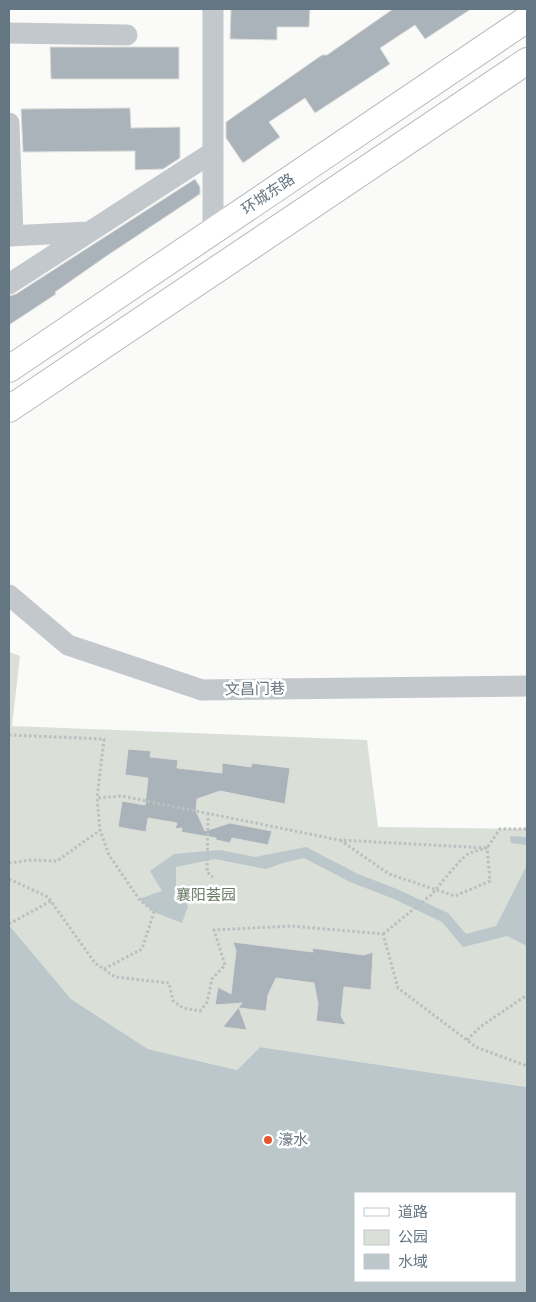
<svg xmlns="http://www.w3.org/2000/svg" width="536" height="1302" font-family="Karla,'Noto Sans SC',sans-serif">
<style>
.green{fill:#dadfd7}
.water{fill:#bbc7cb;fill-rule:evenodd}
.building{fill:#aab3b9;stroke:#dcdcda}
.lines{fill:none;stroke-linecap:round;stroke-linejoin:round}
.major-casing{stroke:#b5babe;stroke-width:28}
.path{stroke:#bbbfc2;stroke-width:3;stroke-dasharray:2.5 2.5;stroke-linecap:butt}
.minor{stroke:#c3c8cc;stroke-width:21}
.major{stroke:#fff;stroke-width:26}
.poi-dot{fill:#e4572e;stroke:#fff;stroke-width:2}
.labels{text-anchor:middle;stroke-width:5;stroke-linejoin:round;paint-order:stroke}
.street-label{font-size:15px;fill:#657683;stroke:#fff}
.park-label{font-size:15px;fill:#687a64;stroke:#fff}
.poi-label{font-size:15px;fill:#657683;stroke:#fff;text-anchor:start}
</style>
<rect width="100%" height="100%" fill="#fafaf8"/>
<path class="green" d="M9 652 20 656 12 726 367 740 378 827 527 829V1087L260 1047 237 1070 148 1049 71 999 9 925Z"/>
<path class="water" d="M510 836 527 837V845L511 843Z
M306 847 358 874 397 889 448 913 466 934 496 926 526 867 527 946 507 936 463 947 442 922 394 899 350 882 304 858 286 862 266 869 215 859 176 867V892L188 906 182 923 154 912 139 899 162 891 150 871 174 854 220 850 255 857Z
M9 925 71 999 148 1049 237 1070 260 1047 527 1087V1293H9ZM355 1193H515V1281H355Z"/>
<path class="building" d="M231 9H310L309 27H277V40L230 39Z
M393 9H471L425 39 415 25 380 48 390 64 315 113 305 98 269 122 280 137 243 163 226 138V122L322 55H327Z
M50 47H179V79H51Z
M130 108 131 128 180 127V158L163 169 135 170V151L23 152 21 109Z
M195 179 200 187V194L105 257 55 292 56 294 9 325V296L16 294Z
M128 749 151 751 150 757 178 760 177 768 222 773V763L251 767 252 763 290 768 285 804 220 791 197 799 196 811 205 831 230 823 272 831 268 845 232 838 230 843 216 840V838L181 832 182 828 175 829 177 823 148 818 146 832 118 827 122 801 145 805 148 778 125 775Z
M233 942 313 952 312 948 364 955 373 952 371 990 344 987 341 1016 346 1025 316 1021 318 1004 314 983 276 978 268 995 266 1011 239 1008 247 1030 223 1027 242 1003 215 1005 218 987 231 994 236 951Z"/>
<g class="lines">
<g class="major-casing">
<path id="major" d="M9 369 527 19
M9 409 527 61"/>
</g>
<path class="path" d="M9 735 104 739 97 798
M208 813 207 872 213 877
M340 840 389 874 455 896 490 881 487 848C481 850 473 851 468 854 458 861 440 885 431 895L383 934
M9 863 31 860 57 861 100 830
M9 879 48 897 95 963 115 977 169 983 173 1001 183 1008 200 1011 207 1002 212 979 225 965 214 930 291 926 383 934 398 988 476 1047 527 1066
M9 924 51 901
M104 969 142 949 154 912 139 899 109 855 100 830 97 798 122 796 339 840 487 848 500 829H527
M467 1040 480 1027 527 995"/>
<path class="minor" d="M9 33 127 35
M9 123 13 236
M213 232V9
M9 236 88 232
M9 284 213 152
M9 595 68 645 202 690 527 686"/>
<use href="#major" class="major"/>
</g>
<circle class="poi-dot" cx="268" cy="1140" r="5"/>
<g class="labels">
<g class="street-label">
<text transform="translate(268 194) rotate(-34)" y="5">环城东路</text>
<text transform="translate(255 689) rotate(-1)" y="5">文昌门巷</text>
</g>
<g class="park-label">
<text x="206" y="900">襄阳荟园</text>
</g>
<g class="poi-label">
<text x="278" y="1145">濠水</text>
</g>
</g>
<rect width="536" height="1302" fill="none" stroke="#657683" stroke-width="20"/>
<rect x="354" y="1192" width="162" height="90" fill="#ffffff" stroke="#c1c8cd"/>
<rect x="364" y="1208" width="25" height="8" fill="#ffffff" stroke="#c1c8cd"/>
<text x="398" y="1217" font-size="15" fill="#657683">道路</text>
<rect x="364" y="1230" width="25" height="15" fill="#dadfd7" stroke="#c1c8cd"/>
<text x="398" y="1242" font-size="15" fill="#657683">公园</text>
<rect x="364" y="1254" width="25" height="15" fill="#bbc7cb" stroke="#c1c8cd"/>
<text x="398" y="1267" font-size="15" fill="#657683">水域</text>
</svg>
